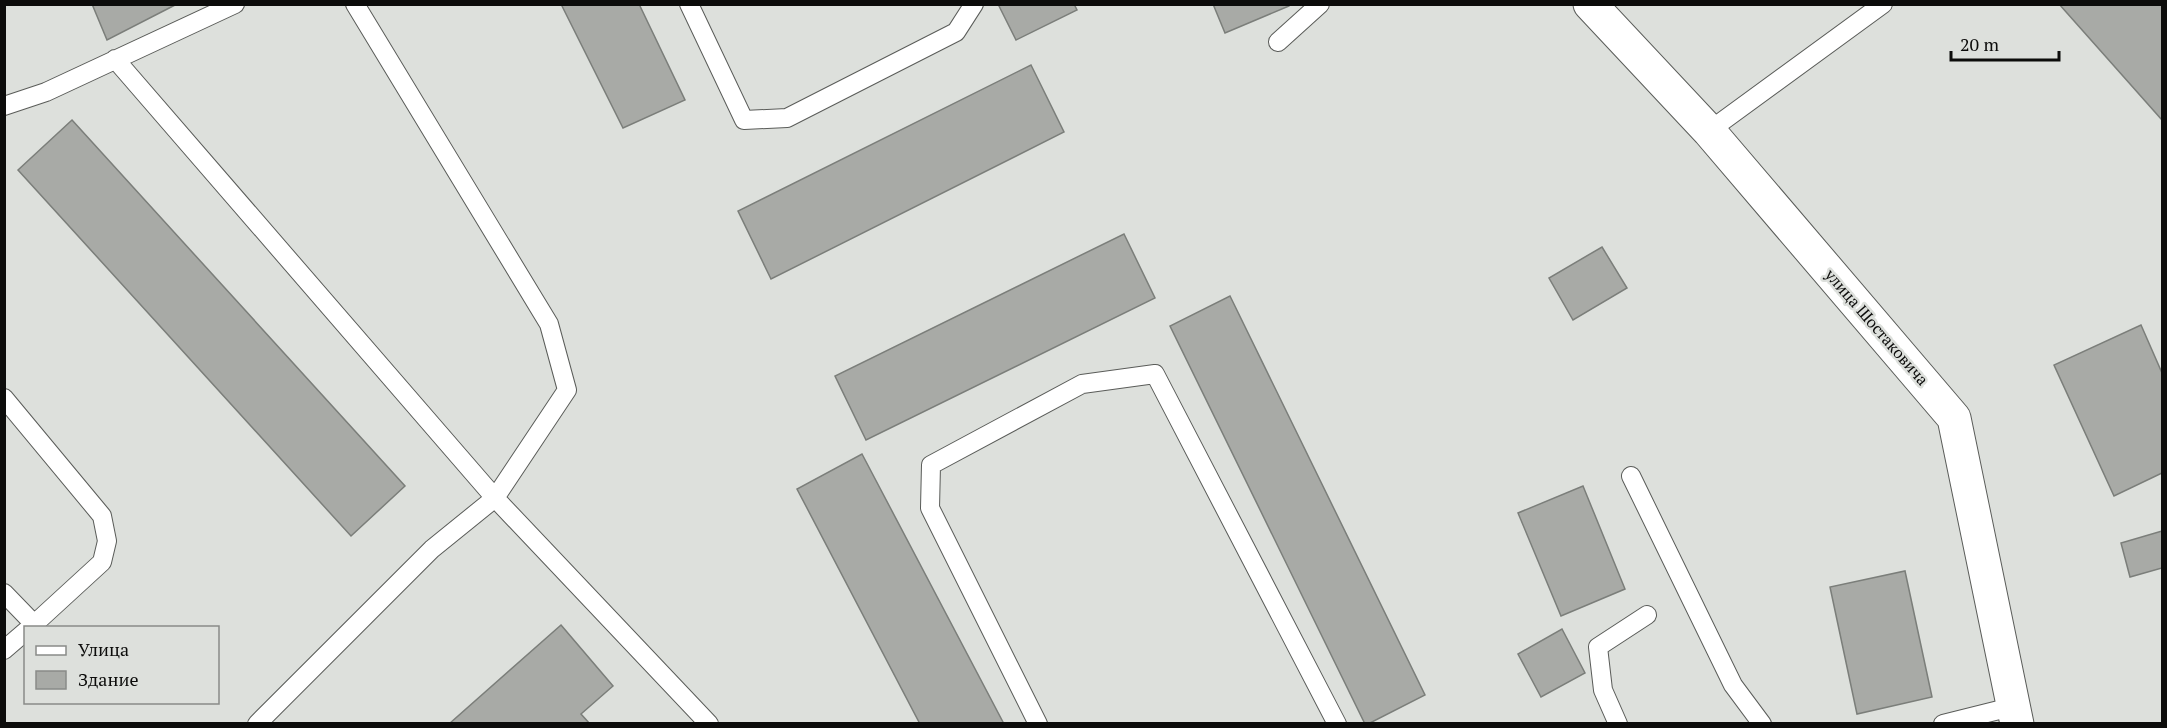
<svg xmlns="http://www.w3.org/2000/svg" width="2167" height="728" font-family="'PT Serif',serif">
<style>
.building{fill:#a8aaa6;stroke:#7b7e7a;stroke-width:1.5}
.lines{fill:none;stroke-linecap:round;stroke-linejoin:round}
.lane-casing{stroke:#5a5c59;stroke-width:20}
.secondary-casing{stroke:#5a5c59;stroke-width:35}
.lane{stroke:#fff;stroke-width:18}
.secondary{stroke:#fff;stroke-width:33}
.labels{text-anchor:middle;stroke-width:5;stroke-linejoin:round;paint-order:stroke}
.street-label{font-size:16px;fill:#0c0c0b;stroke:#dde0dc}
</style>
<rect width="100%" height="100%" fill="#dde0dc"/>
<path class="building" d="M92 4H177L107 40Z
M561 4H639L685 100 623 128Z
M998 4H1074L1077 10 1016 40Z
M1213 4H1289V6L1225 33Z
M2059 4H2162V120Z
M1031 65 1064 132 771 279 738 211Z
M72 120 405 486 351 536 18 170Z
M1124 234 1155 298 866 440 835 376Z
M1602 247 1627 288 1573 320 1549 278Z
M1230 296 1425 695 1368 724H1365L1170 326Z
M2141 325 2162 373V473L2114 496 2054 365Z
M862 454 1004 724H920L797 489Z
M1583 486 1625 589 1561 616 1518 513Z
M2162 531V568L2130 577 2121 543Z
M1905 571 1932 697 1857 714 1830 587Z
M561 625 613 686 581 714 590 724H449Z
M1562 629 1585 673 1541 697 1518 654Z"/>
<g class="lines">
<g class="lane-casing">
<path id="lane" d="M689 4 744 120 787 118 956 32 974 4
M1278 42 1320 4
M115 59 495 498 709 724
M4 106 46 92 235 4
M1709 131 1883 4
M4 398 102 516 107 541 102 562 30 628
M1631 476 1733 685 1762 724
M4 593 34 624
M4 650 26 631
M257 724 432 549 495 498 567 390 549 324 355 4
M1038 724 930 508 931 465 1082 384 1155 374 1337 724
M1618 724 1603 690 1598 647 1647 615
M1943 724 2015 706"/>
</g>
<g class="secondary-casing">
<path id="secondary" d="M1590 4 1709 131 1954 418 2017 724"/>
</g>
<use href="#lane" class="lane"/>
<use href="#secondary" class="secondary"/>
</g>
<g class="labels">
<g class="street-label">
<text transform="translate(1877 327) rotate(49)" y="6">улица Шостаковича</text>
</g>
</g>
<rect width="2167" height="728" fill="none" stroke="#0c0c0b" stroke-width="12"/>
<rect x="24" y="626" width="195" height="78" fill="#dde0dc" stroke="#898b88" stroke-width="1.5"/>
<rect x="36" y="646" width="30" height="9" fill="#ffffff" stroke="#898b88" stroke-width="1.5"/>
<text x="78" y="656" font-size="18" fill="#0c0c0b">Улица</text>
<rect x="36" y="671" width="30" height="18" fill="#a8aaa6" stroke="#898b88" stroke-width="1.5"/>
<text x="78" y="686" font-size="18" fill="#0c0c0b">Здание</text>
<path d="M1951 51v9h108v-9" fill="none" stroke="#0c0c0b" stroke-width="3"/>
<text x="1960" y="51" font-size="18" fill="#0c0c0b" stroke="#dde0dc" stroke-width="4.5" paint-order="stroke">20 m</text>
</svg>
